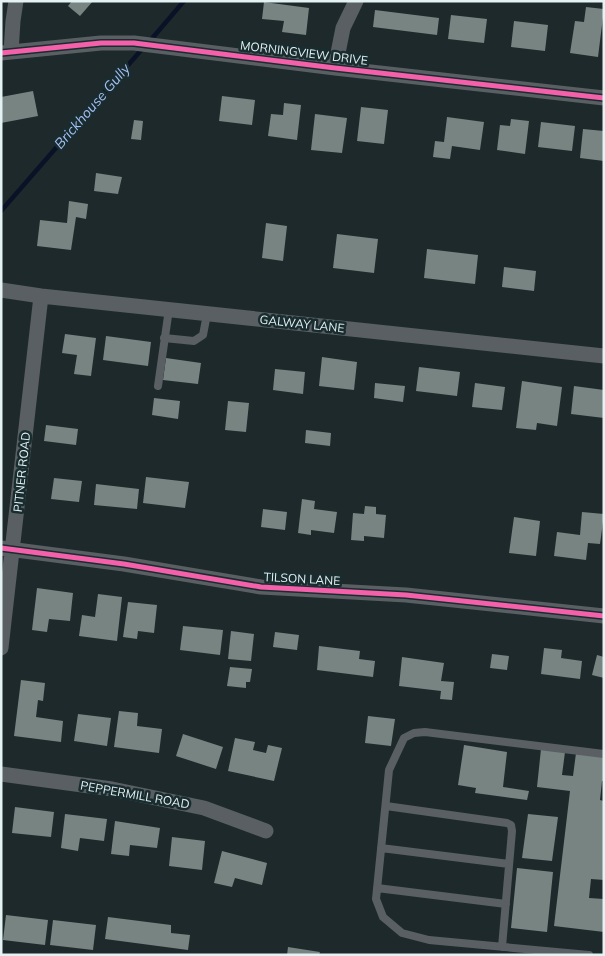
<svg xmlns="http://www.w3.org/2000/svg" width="605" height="956" font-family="Mulish,sans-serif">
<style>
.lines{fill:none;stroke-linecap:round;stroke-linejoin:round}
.stream{stroke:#091227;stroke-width:4.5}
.building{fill:#778482}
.service{stroke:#595f62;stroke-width:8}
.minor{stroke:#595f62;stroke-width:15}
.cycleway-casing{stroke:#192d30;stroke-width:8}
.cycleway{stroke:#f560ab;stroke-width:5}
.labels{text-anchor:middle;stroke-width:5;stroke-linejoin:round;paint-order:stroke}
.street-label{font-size:12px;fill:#e5f2f3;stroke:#192d30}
.water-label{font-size:14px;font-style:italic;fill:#a7c0f4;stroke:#192d30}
</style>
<rect width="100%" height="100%" fill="#1e292b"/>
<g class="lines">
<path class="stream" d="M149 42 184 1
M1 211 143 48"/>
</g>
<path class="building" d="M72 1H93L80 16 68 6Z
M264 2 309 8 306 35 282 32 284 21 262 19Z
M586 7 604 9 598 57 570 53 575 21 584 22Z
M375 10 439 18 437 35 373 27Z
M451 15 487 19 484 43 448 39Z
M514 21 548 25 545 51 511 47Z
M33 91 38 116 1 123V97Z
M222 96 255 100 252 125 219 121Z
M284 103 301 105 297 140 268 136 271 114 283 115Z
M361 107 388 110 384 144 357 141Z
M315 114 347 118 342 153 311 150Z
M447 117 484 122 480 150 452 146 450 159 433 157 435 141 444 142Z
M511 119 529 121 525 154 497 150 500 125 510 126Z
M134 120 143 121 141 140 131 139Z
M541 122 575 126 572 151 538 147Z
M583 129 604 131V161L580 158Z
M96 173 122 177 118 194 94 191Z
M69 201 88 204 86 219 76 217 71 250 37 246 40 220 67 223Z
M266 223 287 226 283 261 262 258Z
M337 234 378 239 374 273 333 268Z
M427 249 478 255 475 284 424 278Z
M504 267 536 271 534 291 502 287Z
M65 334 96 338 91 376 74 374 77 355 62 353Z
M106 336 151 342 148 366 103 360Z
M322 357 357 362 354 390 319 386Z
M166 358 201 363 198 384 163 380Z
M419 367 460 372 457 396 416 391Z
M275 369 305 372 303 394 273 390Z
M522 381 562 387 557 426 537 423 536 430 516 428Z
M375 383 405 386 403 402 374 398Z
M475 383 505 387 502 410 472 407Z
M574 386 604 390V418L571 414Z
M154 398 180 401 178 419 152 415Z
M228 401 249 403 246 432 225 430Z
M46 425 78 429 76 445 44 441Z
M306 430 331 433 330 446 305 443Z
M146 477 189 482 185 508 143 503Z
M54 478 82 481 79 502 51 499Z
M96 484 139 489 137 509 94 505Z
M302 499 315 501 314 509 337 512 334 533 311 530V535L298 533Z
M365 506 376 507V514L386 515 384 538 364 536V541L351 540 353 513 364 514Z
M263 509 287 512 285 530 261 527Z
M582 512 604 514 600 544 588 543 586 560 554 556 557 532 580 535Z
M514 517 540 521 536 556 509 553Z
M37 588 73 593 70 621 49 619 47 632 32 630Z
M98 594 122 597 117 641 79 636 82 615 95 617Z
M128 602 157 605 154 633 138 631 137 639 123 637Z
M183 626 223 630 220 655 180 650Z
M231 631 254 634 251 661 228 659Z
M275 632 299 635 297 650 273 647Z
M319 646 360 651 359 659 375 661 373 677 317 670Z
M544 648 562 650 561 658 582 661 580 679 541 674Z
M492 654 509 656 507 670 490 668Z
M597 655 604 657V678L592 675Z
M402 657 444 663 441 681 454 682 452 700 440 699 441 691 399 686Z
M230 667 252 669 250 682H246V688L227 686Z
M21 680 45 683 43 701 38 700 36 717 63 721 61 742 14 736Z
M119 711 138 713 137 726 162 729 159 753 114 747Z
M78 714 111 718 107 746 74 741Z
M368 716 395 719 391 746 365 743Z
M183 734 223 747 216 769 176 756Z
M235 738 255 742 253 750 266 753 268 745 282 748 274 781 228 771Z
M464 745 507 752 503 787 529 791 527 800 475 793 476 788 458 785Z
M541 749 565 752 562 775 573 776 576 753 604 756V781H602L600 800 604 801V880L591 879 589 898 604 899V932L554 926 570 791 537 787Z
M15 807 54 812 51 837 12 833Z
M65 814 107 819 104 841 80 838 78 851 61 848Z
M528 814 558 817 552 861 522 858Z
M115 821 160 828 157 848 130 845 129 856 111 854Z
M172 837 205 841 202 870 169 866Z
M222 851 267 863 262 885 235 878 232 887 214 883Z
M517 868 553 872 547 932 511 928Z
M6 915 48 920 45 945 3 940Z
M108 917 171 925V933L190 935 188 950 105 939Z
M53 920 96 925 93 950 50 945Z
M288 947 320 952 319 955H287Z"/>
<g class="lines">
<path class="service" d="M164 338 194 341 203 335 207 314
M158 386 169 309
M386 806 507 823 511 825 512 831 502 947
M381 848 509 864
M377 888 506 904
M589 955 429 940 402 933 383 917 376 899 389 770 404 738 414 733 425 732 604 754"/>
<path class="minor" d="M11 52 13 21 16 1
M1 53 101 43H134L335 68 604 98
M335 68 343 28 356 1
M1 290 41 296 604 356
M1 548 124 564 261 587 406 595 604 616
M1 648 41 296
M1 774 112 789 204 808 266 831"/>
<g class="cycleway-casing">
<path id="cycleway" d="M1 53 101 43H134L335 68 604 98
M1 548 124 564 261 587 406 595 604 616"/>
</g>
<use href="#cycleway" class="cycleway"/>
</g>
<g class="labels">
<g class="street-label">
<text transform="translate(304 53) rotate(7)" y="4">MORNINGVIEW DRIVE</text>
<text transform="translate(302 324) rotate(6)" y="4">GALWAY LANE</text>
<text transform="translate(22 472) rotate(-84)" y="4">PITNER ROAD</text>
<text transform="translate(302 579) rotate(3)" y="4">TILSON LANE</text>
<text transform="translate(135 795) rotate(10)" y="4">PEPPERMILL ROAD</text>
</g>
<g class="water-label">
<text transform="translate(92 106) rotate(-49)" y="5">Brickhouse Gully</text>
</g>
</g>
<rect width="605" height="956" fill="none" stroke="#e5f2f3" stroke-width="5"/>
</svg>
